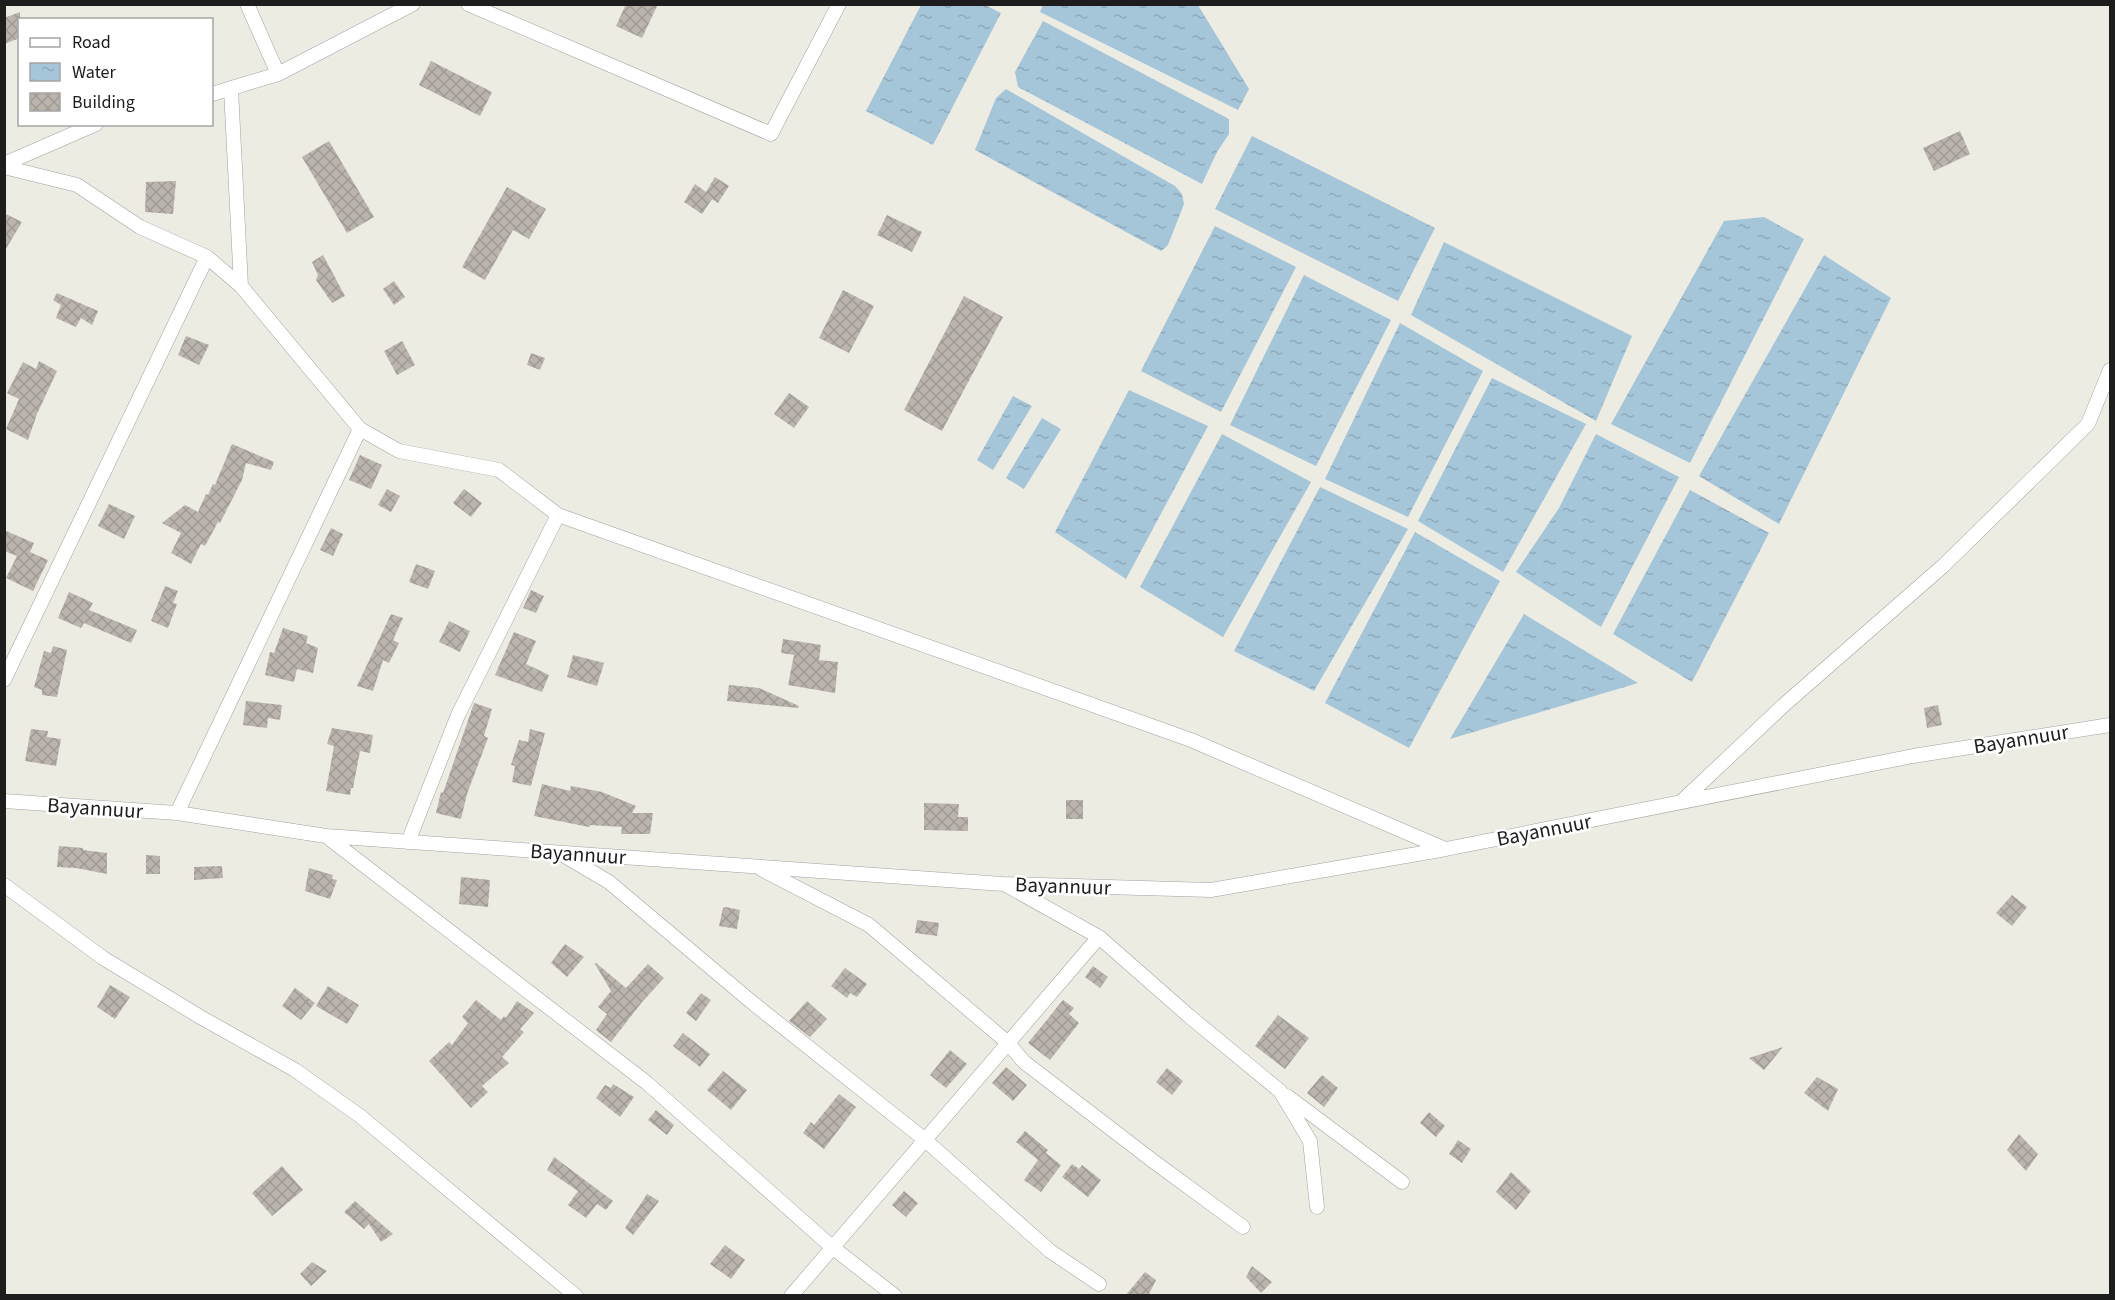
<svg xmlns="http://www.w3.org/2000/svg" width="2115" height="1300" font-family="'Source Sans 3',sans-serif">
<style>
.water{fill:url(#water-ripples)}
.building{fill:url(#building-cross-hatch)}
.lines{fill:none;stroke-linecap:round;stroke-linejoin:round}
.minor-casing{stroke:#a1a1a1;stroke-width:15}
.minor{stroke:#fff;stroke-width:14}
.labels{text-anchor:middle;stroke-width:5;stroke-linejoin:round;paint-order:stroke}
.street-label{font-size:21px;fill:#1d1d1d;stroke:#fff}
</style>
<defs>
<pattern id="water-ripples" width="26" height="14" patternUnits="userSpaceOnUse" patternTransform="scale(1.5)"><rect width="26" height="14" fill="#a5c5d9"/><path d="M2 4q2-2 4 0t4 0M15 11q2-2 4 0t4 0" fill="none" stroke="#8ea9ba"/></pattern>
<pattern id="building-cross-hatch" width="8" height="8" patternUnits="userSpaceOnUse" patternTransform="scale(1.5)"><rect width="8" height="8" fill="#bab4ad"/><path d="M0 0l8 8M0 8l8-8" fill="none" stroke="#9f9a94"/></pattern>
</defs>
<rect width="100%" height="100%" fill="#edece3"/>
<path class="water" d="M921 5H985L1001 13 933 145 866 111Z
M1043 5H1198L1249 89 1238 110 1040 12Z
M1043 21 1229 119V134L1217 152 1202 184 1018 87 1015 72Z
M1006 89 1175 186 1182 194 1184 204 1168 245 1161 251 975 150 996 98Z
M1252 136 1435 228 1398 301 1215 209Z
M1764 217 1804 239 1690 463 1611 424 1724 221Z
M1215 226 1296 267 1221 412 1141 371Z
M1444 242 1632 336 1596 421 1411 315Z
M1824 255 1891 298 1779 524 1699 476Z
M1304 275 1391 320 1316 466 1230 425Z
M1400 323 1483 371 1408 517 1325 479Z
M1492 378 1586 424 1503 572 1418 521Z
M1129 390 1208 426 1126 579 1055 532Z
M1013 396 1032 406 993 470 977 460Z
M1042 418 1061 429 1024 489 1006 478Z
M1222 434 1311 482 1223 637 1140 587Z
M1596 434 1679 477 1601 627 1516 572 1559 508Z
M1320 487 1408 529 1314 691 1234 651Z
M1690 490 1769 533 1692 682 1613 634Z
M1415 532 1500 581 1409 748 1325 703Z
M1524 614 1638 683 1450 739Z"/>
<path class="building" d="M626 4H658L642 38 616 26Z
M20 12V38L4 44V18Z
M431 61 492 92 480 116 419 85Z
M1960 131 1970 154 1934 171 1923 148Z
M329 141 374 217 347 233 302 157Z
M715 177 729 186 718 203 712 199 702 214 684 202 695 184 706 192Z
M176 181 173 214 145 212 146 182Z
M507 187 546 209 529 239 513 230 485 280 462 267Z
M4 213 22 222 4 252Z
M887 215 922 232 912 252 877 235Z
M323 255 345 296 332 303 316 280 318 275 312 262Z
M394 281 405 297 394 305 383 289Z
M843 290 874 306 849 353 819 338Z
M57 293 98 311 92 325 81 318 76 327 56 318 61 305 53 300Z
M964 296 1003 317 942 431 904 410Z
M186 336 209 345 199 365 178 355Z
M402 341 415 365 397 375 384 351Z
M531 353 545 358 540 370 527 365Z
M39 361 57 371 37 414 28 440 6 429 19 399 7 393 23 362 36 369Z
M789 393 809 407 794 428 774 414Z
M232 444 274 462 271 470 246 463 242 480 220 523 218 522 205 546 201 544 191 564 171 553 181 533 162 523 185 505 198 512 206 494 208 495 213 484 215 485Z
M360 455 382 465 371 489 349 480Z
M387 489 400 496 391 512 378 505Z
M464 489 482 503 471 517 453 503Z
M109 504 135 516 124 539 98 526Z
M331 528 343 534 333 556 320 550Z
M4 530 34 543 30 552 48 560 33 591 6 578 17 556 4 551Z
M416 564 435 571 428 589 409 582Z
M165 586 178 591 173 603 177 604 168 628 151 621Z
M531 590 544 596 536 613 523 608Z
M69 592 93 603 89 610 137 630 131 643 84 623 81 628 58 618Z
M391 614 403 618 393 640 399 643 389 663 383 660 373 691 357 686Z
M449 621 470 631 460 652 439 642Z
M283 628 308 636 306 643 318 648 313 673 297 669 294 682 265 675 270 652 274 653Z
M514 632 536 641 526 664 549 675 542 692 495 675Z
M783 639 821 645 819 660 838 662 835 693 788 685 794 655 781 653Z
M53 646 67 650 57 697 42 695V690L34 687 44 651 51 653Z
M573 655 604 663 597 686 567 677Z
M729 685 759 688 799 706 798 708 727 701Z
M246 701 282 705 280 720 268 718 267 728 243 725Z
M474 703 492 709 484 736 488 738 467 794 461 819 436 813 441 792 443 793Z
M1938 705 1942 725 1927 728 1924 708Z
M332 728 373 735 370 753 360 751 353 788H351L350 795 326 791 334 746 327 744Z
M31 729 48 731 47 737 61 739 56 766 25 761Z
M530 729 545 733 531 786 512 782 515 766 511 765 519 740 528 742Z
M542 784 570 791 571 786 602 792 636 806 632 813H653L650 834H621L622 827 590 825 589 827 534 816Z
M1066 800H1083V819H1066Z
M924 803 959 804 958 817H968V831L924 830Z
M59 846 83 848V850L107 853V874L76 868 57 867Z
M146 855 160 856V874H146Z
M222 866 223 878 194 880V867Z
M309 868 333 875 332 879 337 880 330 899 305 891Z
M461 877 490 880 488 907 459 904Z
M2012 895 2027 907 2012 926 1996 913Z
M726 907 740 910 737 929 719 926 723 908Z
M917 920 939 923 937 936 915 933Z
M565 944 584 957 567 977 551 963Z
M596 963 626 988 648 964 664 978 642 1002 611 1042 596 1030 607 1014 598 1007 611 991 595 964Z
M1093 966 1108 977 1100 988 1085 977Z
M845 968 867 984 857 997 850 993 847 998 831 986Z
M110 985 130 997 115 1019 97 1007Z
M328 986 359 1005 347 1024 316 1006Z
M295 988 315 1003 301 1020 282 1006Z
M701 993 711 1000 696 1021 686 1013Z
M476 1000 501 1020 504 1016 506 1018 517 1001 534 1013 520 1029 524 1032 502 1057 509 1063 482 1086 488 1092 471 1108 429 1061 449 1042 452 1045 468 1023 462 1017Z
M1063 1000 1074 1008 1069 1014 1079 1023 1050 1060 1028 1043Z
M807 1001 827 1019 810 1037 789 1021Z
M1278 1015 1309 1038 1285 1069 1255 1046Z
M683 1033 710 1054 700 1067 673 1046Z
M1783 1047 1764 1070 1749 1058Z
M950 1050 967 1064 946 1088 930 1075Z
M1006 1067 1027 1085 1013 1101 992 1083Z
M1167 1068 1183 1081 1172 1095 1156 1082Z
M723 1071 747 1090 731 1110 707 1090Z
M1322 1075 1338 1088 1324 1107 1307 1093Z
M1817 1077 1838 1089 1828 1111 1804 1093Z
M613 1084 634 1097 620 1117 596 1098 605 1085 611 1088Z
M839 1094 856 1107 824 1149 803 1133 811 1122 814 1125Z
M656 1110 674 1125 667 1135 648 1120Z
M1429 1112 1445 1126 1436 1137 1420 1123Z
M1025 1131 1048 1150 1046 1153 1061 1165 1041 1192 1024 1180 1038 1160 1016 1142Z
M2019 1134 2038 1154 2026 1171 2007 1150Z
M1458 1140 1471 1149 1462 1163 1449 1154Z
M554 1157 613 1201 606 1210 597 1204 586 1218 568 1205 578 1191 547 1170Z
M1072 1164 1079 1169 1082 1165 1101 1180 1088 1197 1062 1177Z
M282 1166 303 1190 272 1216 252 1193Z
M1511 1172 1531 1191 1516 1210 1496 1192Z
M904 1191 918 1203 906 1217 892 1205Z
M647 1194 659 1201 633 1235 625 1228Z
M355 1201 363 1208 393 1234 381 1242 369 1224 364 1229 344 1212Z
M725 1245 745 1260 731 1279 710 1264Z
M312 1262 327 1271 311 1286 300 1274Z
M1252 1266 1272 1282 1261 1293 1246 1277Z
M1145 1272 1156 1280 1148 1296H1125Z"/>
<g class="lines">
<g class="minor-casing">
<path id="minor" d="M247 4 278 74
M468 4 771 134 839 4
M231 89 241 286
M212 94 278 74 413 4
M4 164 96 124
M4 167 77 185 140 227 207 257 241 286 360 429 399 451 499 470 558 515 1191 740 1445 849
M4 680 207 257
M4 801 177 813 326 836 1003 884 1211 890 1446 849 1913 756 2110 725
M1682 801 1785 704 1943 566 2088 424 2110 370
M177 813 360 429
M326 836 647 1083 832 1247 895 1296
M408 842 458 715 558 515
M563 855 609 882 754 1004 924 1139 1050 1251 1099 1284
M761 869 869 925 1007 1042 1024 1062 1153 1161 1243 1227
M4 885 103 958 202 1018 295 1070 360 1116 576 1296
M1099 937 1189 1016 1280 1091 1310 1141 1317 1207
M1287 1096 1402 1182
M791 1296 1099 937 1006 885"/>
</g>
<use href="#minor" class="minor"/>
</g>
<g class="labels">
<g class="street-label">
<text transform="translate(2021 739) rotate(-9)" y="7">Bayannuur</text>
<text transform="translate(95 808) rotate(4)" y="7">Bayannuur</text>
<text transform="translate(1544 830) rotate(-11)" y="7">Bayannuur</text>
<text transform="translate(578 854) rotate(4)" y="7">Bayannuur</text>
<text transform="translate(1063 886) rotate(2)" y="7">Bayannuur</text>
</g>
</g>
<rect width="2115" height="1300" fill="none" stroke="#1d1d1d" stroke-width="12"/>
<rect x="18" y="18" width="195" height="108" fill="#ffffff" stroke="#a5a5a5" stroke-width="1.5"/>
<rect x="30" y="38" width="30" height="9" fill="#ffffff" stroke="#a5a5a5" stroke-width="1.5"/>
<text x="72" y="48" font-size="18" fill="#1d1d1d">Road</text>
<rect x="30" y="63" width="30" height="18" fill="url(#water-ripples)" stroke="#a5a5a5" stroke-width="1.5"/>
<text x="72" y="78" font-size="18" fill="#1d1d1d">Water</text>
<rect x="30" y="93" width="30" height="18" fill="url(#building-cross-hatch)" stroke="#a5a5a5" stroke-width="1.5"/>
<text x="72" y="108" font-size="18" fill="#1d1d1d">Building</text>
</svg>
